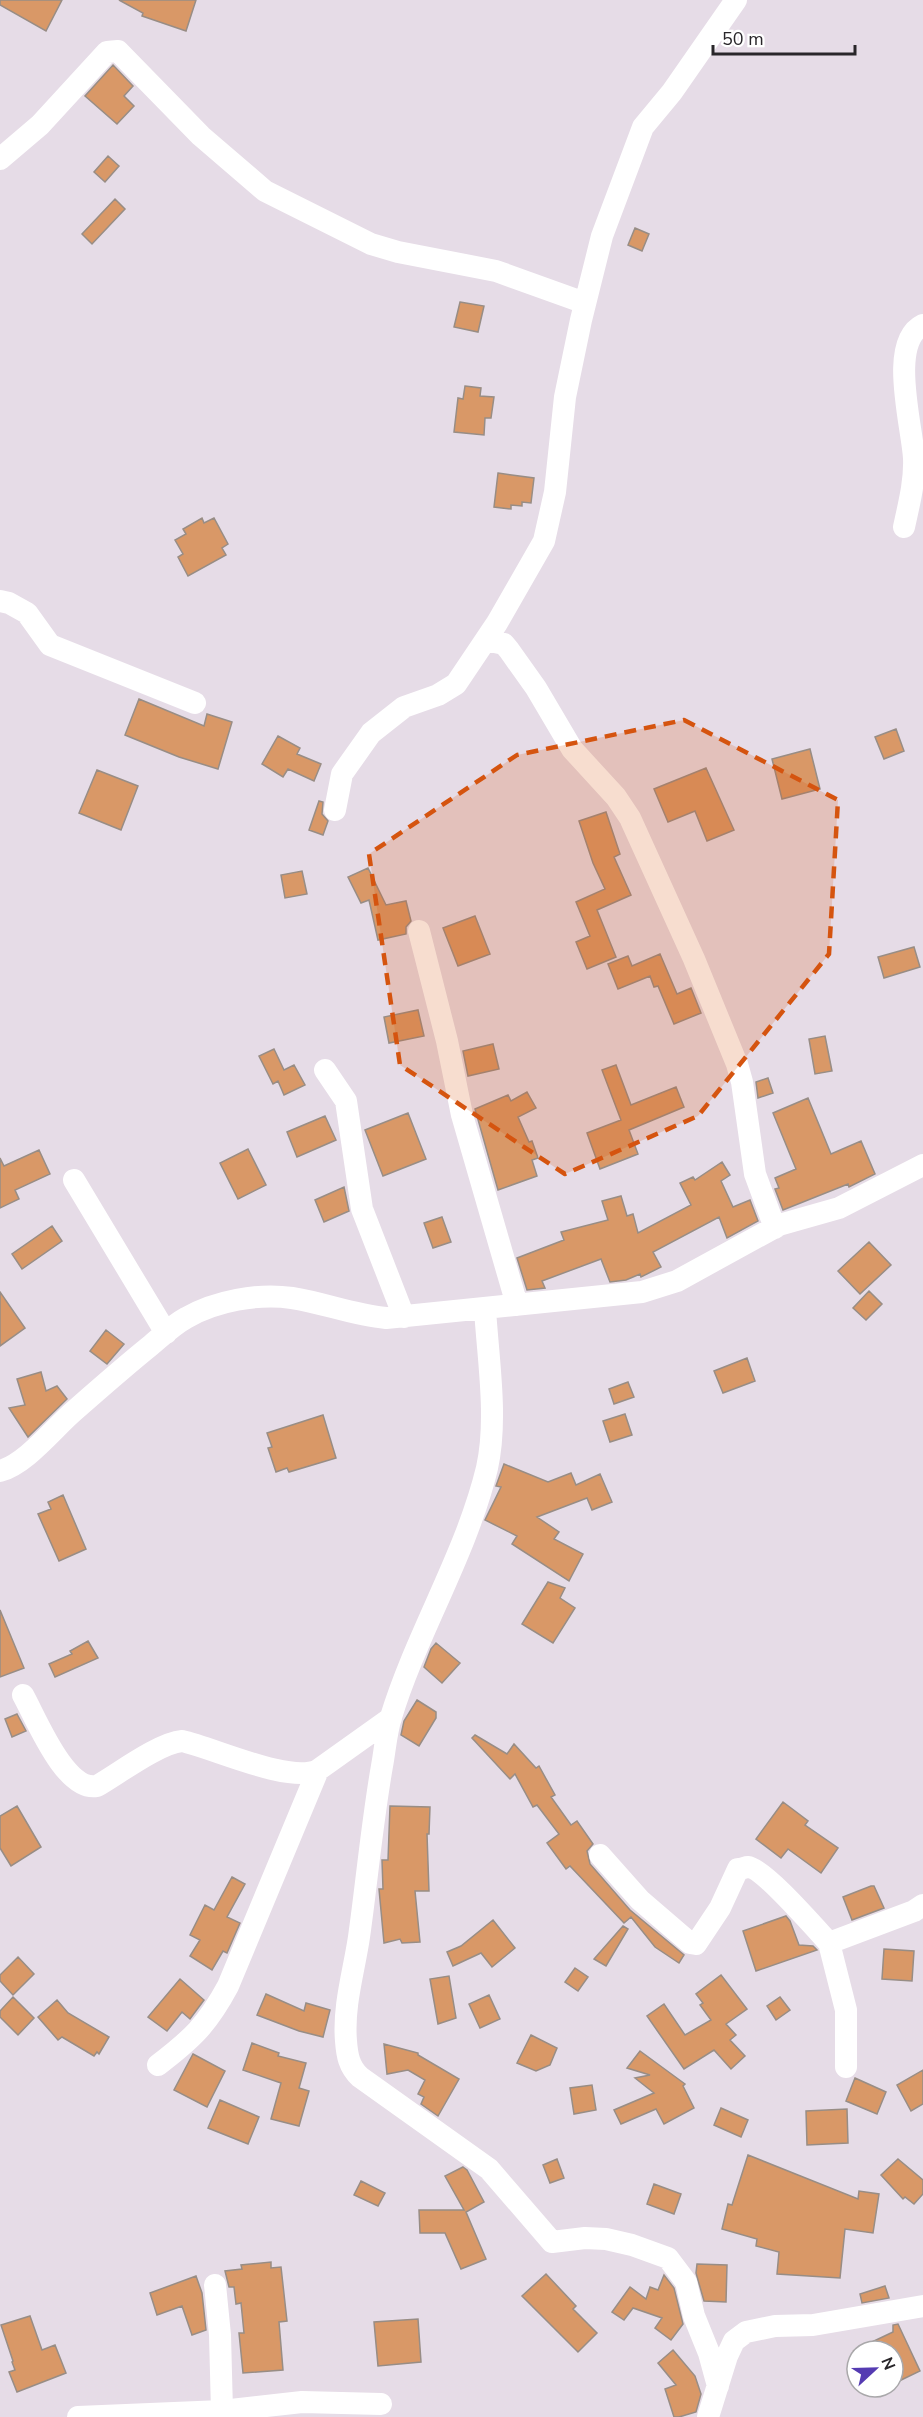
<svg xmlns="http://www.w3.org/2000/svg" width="923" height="2417" font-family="'Nunito Sans',sans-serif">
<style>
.building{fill:#d99867;stroke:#988d85;stroke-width:1.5}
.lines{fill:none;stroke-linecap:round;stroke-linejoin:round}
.minor{stroke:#fff;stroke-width:22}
.marked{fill:#d5540f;fill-opacity:0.2;stroke:#d5540f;stroke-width:4.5;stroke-dasharray:12 8;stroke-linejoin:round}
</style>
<rect width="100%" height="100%" fill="#e6dce7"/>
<path class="building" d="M0 0H62L46 31 0 5Z
M119 0H196L186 31 142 16 143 13Z
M113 65 133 86 124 96 134 106 117 124 85 96Z
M108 156 119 166 105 182 94 172Z
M115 199 125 209 92 244 82 234Z
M635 228 649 234 642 251 628 245Z
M460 302 484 306 478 332 454 327Z
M465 386 481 388 480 396 494 397 491 418H485L484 435 454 432 458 398 463 399Z
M498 473 534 478 531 503 522 502V506L511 505V509L494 507Z
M202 518 204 523 214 518 228 544 222 548 226 555 188 576 178 557 183 554 175 540 186 534 183 529Z
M139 699 204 726 207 714 232 722 218 769 179 757 125 735Z
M896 729 904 751 884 759 875 737Z
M278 736 300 748 297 754 321 764 314 781 288 769 283 777 262 764Z
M810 749 820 789 782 799 772 759Z
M706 768 734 830 707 841 695 811 668 822 654 789Z
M97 770 138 786 121 830 79 813Z
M319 801 323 802 322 814 328 821 323 835 309 830Z
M606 812 620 854 614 857 631 895 597 910 616 957 587 969 576 942 590 936 576 902 605 889 593 863 579 821Z
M368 868 386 905 406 901 411 921 406 927V934L378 940 369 900 361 903 348 877Z
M302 871 307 894 285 898 281 875Z
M475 916 490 954 458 966 443 928Z
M914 947 920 967 884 978 878 957Z
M660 954 677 994 691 988 701 1013 674 1024 658 986 654 987 650 976 618 989 608 964 628 956 632 966Z
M418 1010 424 1036 389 1043 384 1017Z
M825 1036 832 1071 815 1074 809 1039Z
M493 1044 499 1069 468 1076 463 1051Z
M274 1049 284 1070 294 1065 305 1085 284 1095 278 1081 273 1084 259 1056Z
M616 1065 631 1105 676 1087 684 1107 629 1130 638 1154 600 1169 587 1133 621 1120 602 1070Z
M768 1078 773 1093 758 1098 756 1082Z
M527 1092 536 1108 518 1117 529 1142 532 1141 538 1158 532 1160 537 1176 498 1190 475 1109 508 1095 511 1101Z
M808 1098 831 1154 861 1141 875 1174 849 1187 848 1184 783 1210 775 1189 779 1188 775 1178 796 1169 773 1113Z
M408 1113 426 1159 383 1176 365 1130Z
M325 1116 336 1140 297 1157 287 1132Z
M248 1149 266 1185 238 1199 220 1163Z
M39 1150 50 1174 15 1190 19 1199 0 1208V1158L4 1166Z
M722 1162 730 1175 721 1181 733 1207 750 1200 758 1221 727 1238 719 1217 653 1252 661 1267 641 1277 640 1274 626 1280 610 1282 601 1259 542 1281 545 1288 527 1290 517 1258 564 1240 561 1232 608 1220 602 1201 621 1196 627 1216 633 1214 638 1233 691 1205 680 1183 693 1177 695 1180Z
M344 1187 349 1211 324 1222 315 1200Z
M442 1217 451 1242 433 1248 424 1223Z
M52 1226 62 1241 22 1269 12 1254Z
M869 1242 891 1265 860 1294 838 1271Z
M869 1291 882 1304 866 1320 853 1308Z
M0 1292 25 1328 0 1346Z
M106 1330 124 1344 107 1364 90 1351Z
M747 1358 755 1381 723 1393 714 1371Z
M41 1372 46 1391 57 1386 67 1399 28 1437 9 1408 25 1405 17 1379Z
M628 1382 634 1397 614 1404 609 1389Z
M625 1414 632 1435 610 1442 603 1421Z
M323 1415 336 1458 289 1472 287 1468 276 1472 268 1448 272 1447 267 1433Z
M504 1464 548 1482 571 1473 576 1485 600 1474 612 1502 592 1510 587 1498 537 1517 559 1532 554 1539 583 1554 569 1581 512 1544 517 1536 485 1520 501 1487 496 1486Z
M63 1495 86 1549 59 1561 38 1514 51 1509 48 1502Z
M548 1582 565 1588 560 1598 575 1608 553 1643 522 1624Z
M0 1610 24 1668 0 1677Z
M88 1641 98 1658 55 1677 49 1664 72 1654 70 1651Z
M436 1643 460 1663 442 1683 424 1667 431 1649Z
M417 1700 436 1712V1718L419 1746 401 1735 404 1721Z
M17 1714 26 1731 12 1737 5 1719Z
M475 1735 507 1754 514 1744 536 1768 539 1766 555 1795 551 1797 571 1825 577 1821 593 1844 587 1851 590 1864 630 1910 684 1955 679 1963 655 1947 631 1917 624 1923 570 1866 566 1869 547 1843 559 1834 537 1805 533 1807 515 1774 510 1779 472 1738Z
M783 1802 808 1821 805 1825 838 1848 821 1873 788 1849 781 1858 756 1839Z
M17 1806 41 1847 11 1866 0 1848V1816Z
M390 1806 430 1807 429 1834H427L429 1891H415L420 1942 402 1943 400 1939 384 1943 379 1889H383L382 1860H388Z
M232 1877 245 1884 227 1917 240 1923 227 1953 223 1951 212 1970 190 1956 200 1940 190 1935 205 1905 214 1910Z
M871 1886H874L884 1908 852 1920 843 1897Z
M786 1916 790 1921 799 1945 813 1946 817 1950 756 1971 743 1931Z
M493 1920 515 1948 492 1967 481 1953 453 1966 447 1952 461 1946Z
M623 1926 628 1929 606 1966 594 1959Z
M884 1949 914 1951 912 1981 882 1979Z
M18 1957 34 1974 13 1995 0 1981V1975Z
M575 1968 588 1977 578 1991 565 1982Z
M721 1975 747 2009 726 2024 736 2035 730 2040 745 2056 731 2069 714 2050 684 2069 647 2016 664 2004 685 2035 711 2020 700 2005 703 2003 696 1994Z
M449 1976 456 2018 438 2024 430 1979Z
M180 1979 204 2000 190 2019 182 2012 167 2031 148 2017Z
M266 1994 304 2011 306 2003 330 2010 323 2037 299 2031 257 2015Z
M489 1995 500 2019 480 2028 469 2004Z
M13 1997 34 2018 18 2035 0 2017V2011Z
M780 1997 790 2010 776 2020 767 2006Z
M57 2000 68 2013 109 2037 99 2054 97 2052 94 2056 62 2037 58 2040 38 2017Z
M531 2035 557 2048 550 2065 536 2071 517 2063Z
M252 2043 279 2053 278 2056 306 2063 299 2088 309 2091 299 2126 271 2119 281 2083 243 2070Z
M384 2044 418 2053V2055L459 2079 438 2116 421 2104 424 2097 418 2094 425 2080 408 2070 387 2074Z
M640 2051 685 2084 683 2086 694 2108 664 2124 656 2109 621 2124 614 2110 654 2093 635 2078 650 2075 627 2068Z
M193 2054 225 2071 207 2107 174 2090Z
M923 2070V2104L911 2111 897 2085Z
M855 2078 886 2092 877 2114 846 2101Z
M592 2085 596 2110 574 2114 570 2088Z
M220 2100 259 2117 248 2144 208 2128Z
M721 2108 748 2120 741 2137 714 2125Z
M847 2109 848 2143 807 2145 806 2111Z
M748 2155 858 2199 859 2191 879 2194 873 2233 845 2229 840 2278 777 2274 779 2252 756 2246 757 2239 722 2229 728 2204 732 2205Z
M557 2159 564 2178 550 2183 543 2165Z
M898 2159 923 2180V2194L914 2204 905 2197 903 2199 881 2175Z
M463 2167 467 2170 484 2202 466 2212 486 2259 461 2269 445 2233H420L419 2210H464L445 2176Z
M361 2181 385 2193 378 2206 354 2195Z
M654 2184 681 2194 674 2214 647 2204Z
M271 2262V2268L281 2267 287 2321 279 2322 283 2370 243 2373 239 2333H244L241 2303 236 2304 234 2287H229L225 2271 242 2269 241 2265Z
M697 2264 727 2265 726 2302 704 2301 696 2273Z
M546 2274 576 2306 573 2309 597 2333 578 2352 522 2296Z
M664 2275 674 2288 683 2324 671 2340 655 2328 662 2318 633 2308 624 2320 612 2312 630 2287 646 2299 650 2287 658 2290Z
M196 2276 202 2293 206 2330 192 2335 182 2306 157 2315 150 2293Z
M885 2286 889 2298 862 2303 860 2294Z
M30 2316 42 2350 55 2345 66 2373 17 2392 9 2372 15 2370 12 2362 13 2361 1 2325Z
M418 2319 421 2362 378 2366 374 2322Z
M898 2324 920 2371 893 2384V2351H853L893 2332V2325Z
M673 2350 695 2376 701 2394 696 2412 679 2417H674L665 2389 676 2385 658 2363Z"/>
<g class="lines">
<path class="minor" d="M0 159 40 125 107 52 118 51 201 136 265 191 371 244 398 252 496 271 585 303
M904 527C909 504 915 481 914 458 912 425 888 342 923 325
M0 601 9 603 27 613 50 645 195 703
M486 640 504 644 509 650 536 688 572 749 616 797 630 818 694 959 737 1064 742 1082 755 1174 775 1228
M335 810 342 774 371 733 404 707 438 695 456 684 497 623 544 541 555 492 565 397 581 320 602 236 643 127 672 92 736 0
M419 931 447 1041 462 1115 517 1305
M325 1070 346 1101 362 1209 404 1317
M74 1180 166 1333
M485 1309C488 1359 498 1419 487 1468 466 1555 417 1632 391 1717 386 1733 385 1750 382 1766 372 1823 367 1880 359 1937 354 1971 343 2006 346 2041 347 2055 349 2067 360 2077L489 2169 552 2242 585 2238 606 2239 632 2245 668 2258 686 2282 694 2316 709 2353 718 2386
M0 1471C26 1464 53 1429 74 1411 99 1389 124 1367 150 1346 162 1336 173 1325 186 1318 215 1301 258 1293 292 1298 324 1303 353 1315 386 1318L642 1292 677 1281 779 1225 839 1208 923 1165
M23 1695C36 1718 65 1792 97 1786 118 1774 159 1743 182 1741 214 1748 290 1784 318 1770L391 1718
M600 1855 640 1900 690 1943 696 1944 720 1908 738 1869C742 1869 745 1867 748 1867 763 1868 816 1929 829 1943L914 1911 923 1905
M829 1943 846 2010V2067
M158 2065C192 2039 207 2025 228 1986L318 1770
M215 2285 220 2335 222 2411
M78 2417 222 2411 302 2402 381 2404
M708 2417 727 2356 734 2341 746 2332 775 2326 813 2325 923 2306"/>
</g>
<path class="marked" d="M684 720 838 800 829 954 698 1116 565 1174 400 1065 369 854 517 755Z"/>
<g transform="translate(875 2369) rotate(68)"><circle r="28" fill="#ffffff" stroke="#a9a8aa" stroke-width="1.5"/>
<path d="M0-4.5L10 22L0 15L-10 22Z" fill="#553bb2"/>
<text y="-9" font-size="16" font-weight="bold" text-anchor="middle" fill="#29262a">N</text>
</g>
<path d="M713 45v9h142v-9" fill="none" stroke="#29262a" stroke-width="3"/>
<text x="722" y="45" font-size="18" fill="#29262a" stroke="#ffffff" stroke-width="4.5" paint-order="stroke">50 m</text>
</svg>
